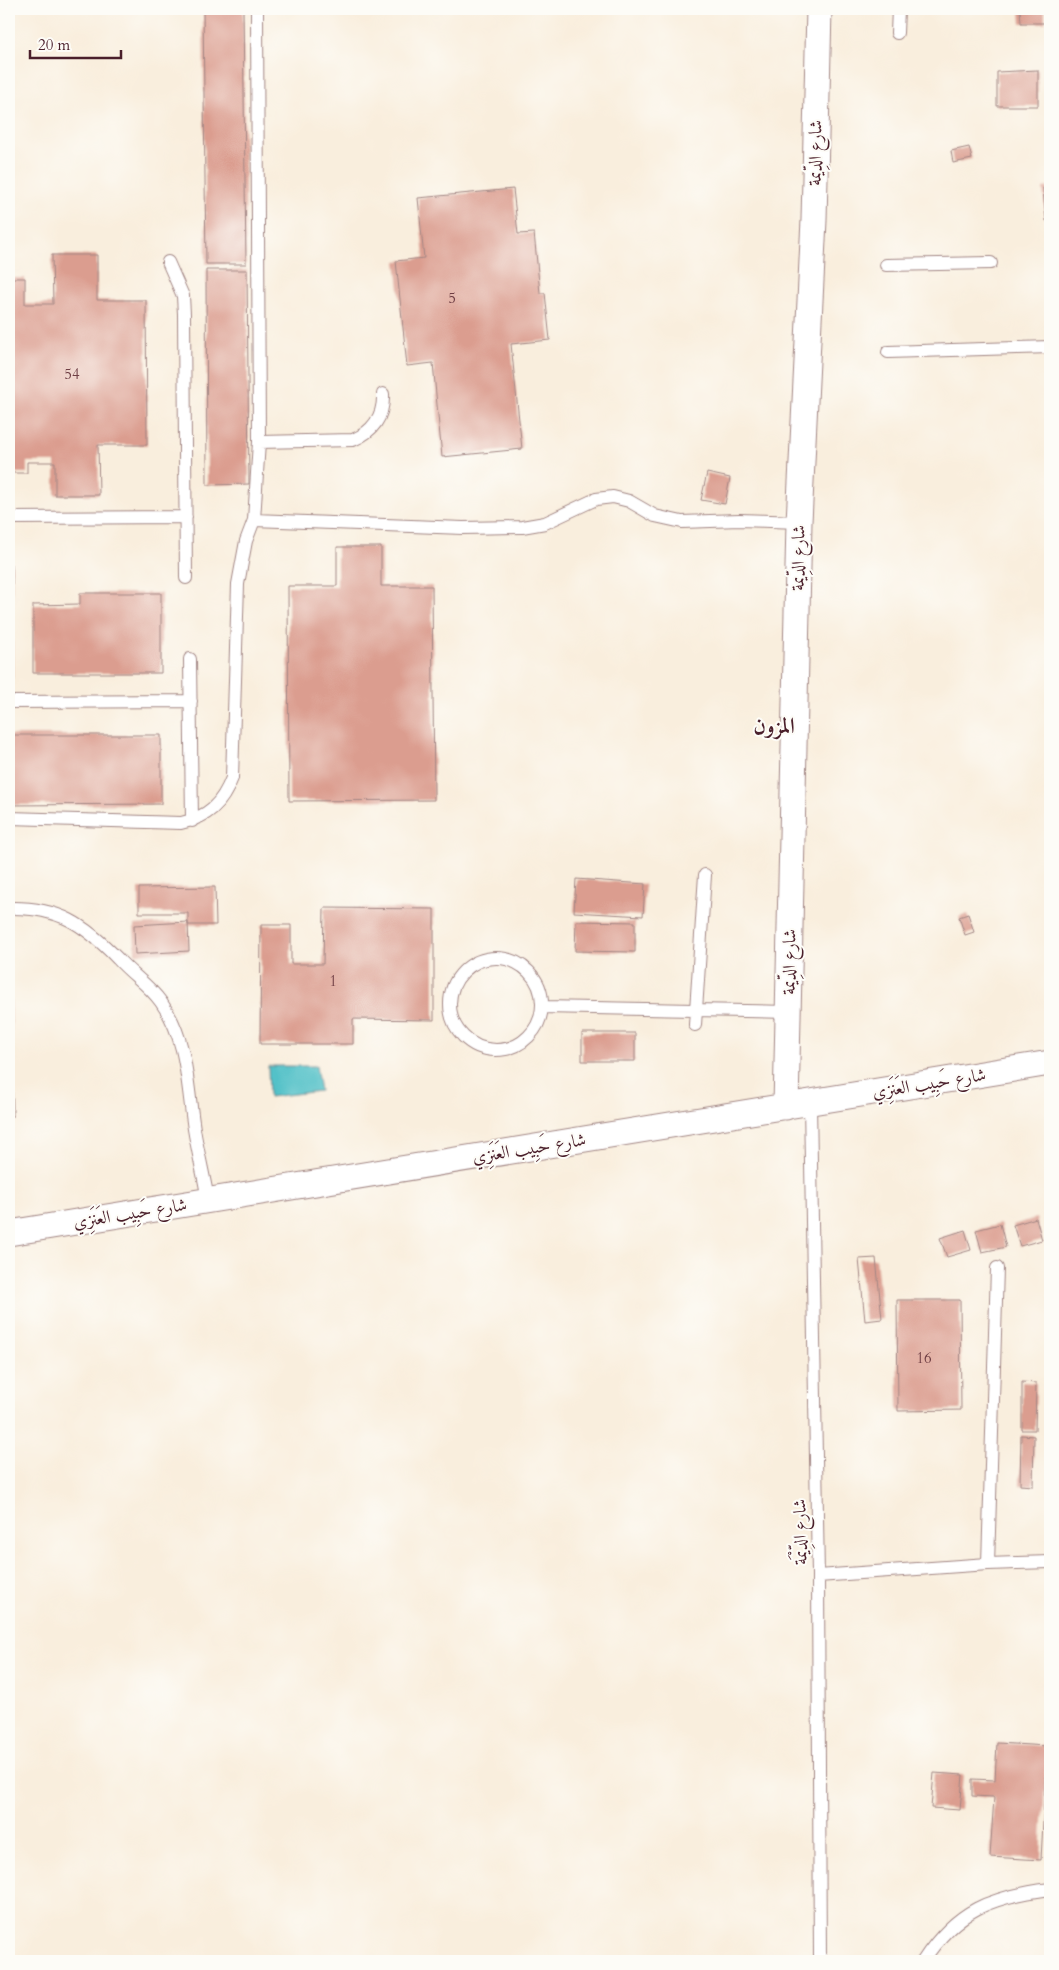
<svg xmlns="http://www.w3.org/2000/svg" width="1059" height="1970" font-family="Cardo,Amiri,serif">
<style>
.water{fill:#53c1c8;stroke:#4e707a}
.building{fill:#db9d8f}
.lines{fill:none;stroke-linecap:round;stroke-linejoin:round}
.lane-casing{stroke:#a28684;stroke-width:14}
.street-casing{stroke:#a28684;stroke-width:27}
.lane{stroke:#fff;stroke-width:12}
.street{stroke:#fff;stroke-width:25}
.labels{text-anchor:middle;stroke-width:4;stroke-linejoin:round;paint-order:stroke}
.number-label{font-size:15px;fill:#6e3e44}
.street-label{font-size:18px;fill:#4a1f2b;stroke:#fdfcf7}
.district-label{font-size:22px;font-weight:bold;fill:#4a1f2b;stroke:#fdfcf7}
</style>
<rect width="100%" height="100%" fill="#fdfcf7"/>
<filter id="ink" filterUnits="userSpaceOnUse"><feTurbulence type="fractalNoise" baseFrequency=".02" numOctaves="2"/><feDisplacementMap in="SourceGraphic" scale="10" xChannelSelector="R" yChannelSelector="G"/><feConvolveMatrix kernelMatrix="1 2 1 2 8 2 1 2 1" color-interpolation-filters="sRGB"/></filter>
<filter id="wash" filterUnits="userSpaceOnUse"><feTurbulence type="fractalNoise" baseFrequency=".0096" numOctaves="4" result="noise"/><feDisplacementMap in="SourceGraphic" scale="20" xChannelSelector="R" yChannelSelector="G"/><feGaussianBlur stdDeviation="1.12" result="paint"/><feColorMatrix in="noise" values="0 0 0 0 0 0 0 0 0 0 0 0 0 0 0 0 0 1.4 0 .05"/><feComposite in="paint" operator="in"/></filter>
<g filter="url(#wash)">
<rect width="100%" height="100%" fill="#f9eedd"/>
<path class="water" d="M268 1066H316L320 1091 269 1097Z"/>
<g id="blocks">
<path class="building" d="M203 9H243L246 264H206Z
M1020 9H1045V23H1021Z
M1038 70V106H997V72Z
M969 147 972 159 953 163 951 151Z
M1050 187V221H1046L1043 188Z
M513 189 518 234 534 233 540 293H545L550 340 511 344 522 449 442 457 433 363 407 366 396 261 424 258 418 198Z
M52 255H97V300H146L147 445H98L99 495H55V462H27V473H9V278H25V304H53Z
M206 270H247L249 484 207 485Z
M707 473 730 478 725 504 701 500Z
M337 547H381V586H432L434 800 289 801 288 586H337Z
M9 565H12L13 678H9Z
M80 593H161V673H33V605L80 604Z
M9 735H161V804L9 805Z
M576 879 645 884 643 916 574 912Z
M215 887 216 925H188V913H139V888Z
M324 908 434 909V1020L353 1019V1044H260L261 925H291V964H323Z
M968 914 974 932 965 935 959 917Z
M576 921 635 922V952L575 951Z
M188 922 189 951 135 954 134 925Z
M9 998H11L13 1116H9Z
M582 1033H635V1061H582Z
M1036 1218 1042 1240 1020 1246 1013 1225Z
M1000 1224 1006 1247 982 1252 976 1230Z
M965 1230 971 1250 947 1257 940 1238Z
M876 1258 882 1319 865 1321 859 1259Z
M897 1300H960L961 1410 898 1411Z
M1022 1382 1036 1383 1035 1430H1022Z
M1021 1435 1034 1436 1033 1486 1020 1485Z
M997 1743 1047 1746 1041 1860 990 1857 994 1797 972 1796V1779L995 1780Z
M934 1773 963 1775 960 1810 931 1808Z"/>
</g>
</g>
<g filter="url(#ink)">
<use href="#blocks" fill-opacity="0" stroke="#a28684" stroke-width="1"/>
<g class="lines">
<g class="lane-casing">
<path id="lane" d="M897 33 898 9
M168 262 183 296 184 314 186 578
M886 265 991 263
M888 352 1050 347
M259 442 353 440C374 431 384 416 383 394
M9 518 186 517
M254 520 463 528 522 527 545 523 596 499 613 497 629 501 655 516 682 522 739 520 799 522
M190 659 192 821
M9 702 191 701
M9 818 181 823C208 817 222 804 232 778L238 584 246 541 254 520 259 442 257 9
M9 908C59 907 84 924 118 959 131 974 149 985 161 1002 188 1040 187 1085 194 1129 198 1153 204 1176 208 1200
M450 1004a46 46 0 1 1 92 0a46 46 0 1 1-92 0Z
M543 1007 789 1012
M695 1025 705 875
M810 1103 818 1576 820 1961
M988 1564 997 1268
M818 1576 988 1564 1050 1562
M923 1961C957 1909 991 1897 1050 1889"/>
</g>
<g class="street-casing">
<path id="street" d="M786 1107 799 522 814 220 819 9
M9 1233 1050 1063"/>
</g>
<use href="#lane" class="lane"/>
<use href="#street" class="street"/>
</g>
</g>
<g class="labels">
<g class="number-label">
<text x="452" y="303">5</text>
<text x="72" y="379">54</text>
<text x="333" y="986">1</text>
<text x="924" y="1363">16</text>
</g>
<g class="street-label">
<text transform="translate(815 153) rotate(-89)" y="6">شارع الدِّيمة</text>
<text transform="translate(798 558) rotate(-89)" y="6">شارع الدِّيمة</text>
<text transform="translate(789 962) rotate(-89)" y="6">شارع الدِّيمة</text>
<text transform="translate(929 1083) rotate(-9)" y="6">شارع حَبِيب العَنَزِي</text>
<text transform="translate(529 1148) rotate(-9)" y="6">شارع حَبِيب العَنَزِي</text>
<text transform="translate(130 1213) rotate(-9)" y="6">شارع حَبِيب العَنَزِي</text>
<text transform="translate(800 1532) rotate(-91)" y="6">شارع الدِّيْمَة</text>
</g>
<g class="district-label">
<text x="774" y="733">المزون</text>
</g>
</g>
<rect width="1059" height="1970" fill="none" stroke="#fdfcf7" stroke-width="30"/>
<path d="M30 50v8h91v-8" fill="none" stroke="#4a1f2b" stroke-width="2.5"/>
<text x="38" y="50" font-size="15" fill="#4a1f2b" stroke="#fdfcf7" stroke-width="4" paint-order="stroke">20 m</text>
</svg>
